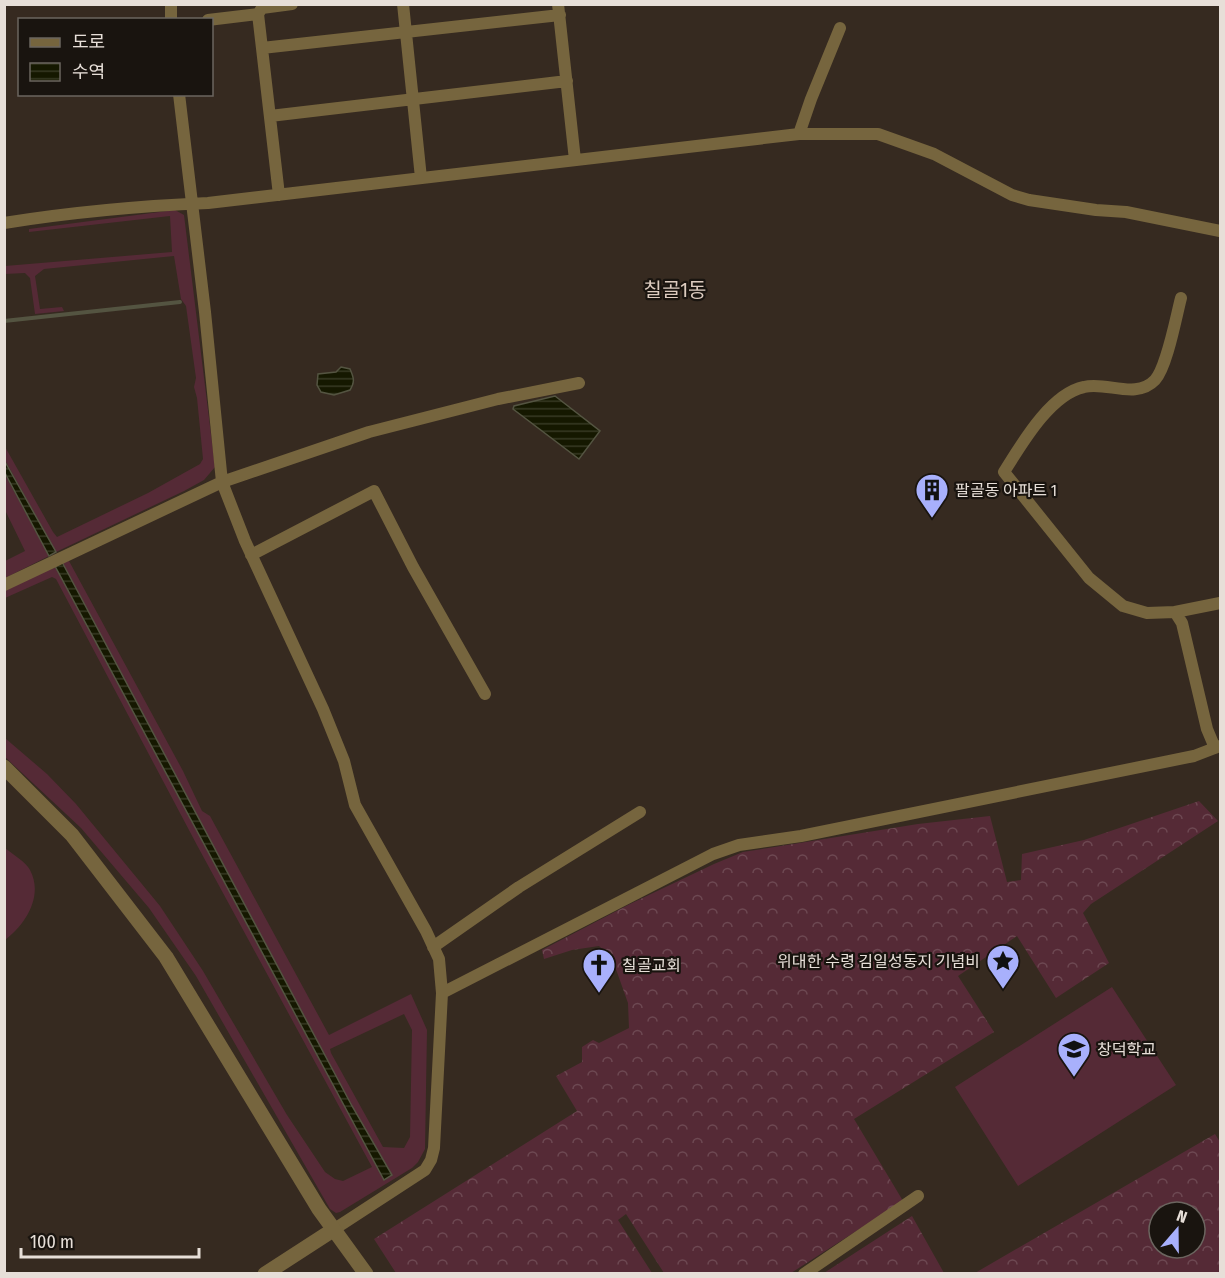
<svg xmlns="http://www.w3.org/2000/svg" width="1225" height="1278" font-family="'Fira Sans Condensed','Noto Sans KR',sans-serif">
<style>
.grass{fill:#552a36;fill-rule:evenodd}
.forest{fill:url(#forest-crowns);fill-rule:evenodd}
.water{fill:url(#water-rules);stroke:#545441;stroke-width:1.5}
.lines{fill:none;stroke-linecap:round;stroke-linejoin:round}
.stream{stroke:#545441;stroke-width:4}
.minor{stroke:#76653e;stroke-width:12}
.tertiary{stroke:#76653e;stroke-width:15}
.labels{text-anchor:middle;stroke-width:4.5;stroke-linejoin:round;paint-order:stroke}
.poi-label{font-size:16px;fill:#e7dfd8;stroke:#19140f;text-anchor:start}
.quarter-label{font-size:20px;fill:#dccbbf;stroke:#19140f}
</style>
<defs>
<pattern id="forest-crowns" width="20" height="18" patternUnits="userSpaceOnUse" patternTransform="scale(1.5)"><rect width="20" height="18" fill="#552a36"/><path d="M2 6a3 3 0 1 1 6 0M12 15a3 3 0 1 1 6 0" fill="none" stroke="#6d4852"/></pattern>
<pattern id="water-rules" width="6" height="5" patternUnits="userSpaceOnUse" patternTransform="scale(1.5)"><rect width="6" height="5" fill="#151800"/><path d="M0 2.5h6" fill="none" stroke="#373924"/></pattern>
</defs>
<rect width="100%" height="100%" fill="#362a20"/>
<path class="grass" d="M175 210 184 215 215 467 204 480 184 491 56 552 5 460 4 445 53 532 57 537 148 493 200 464 203 459 197 398 194 387 196 378 186 306 181 299 174 256 44 269 35 276 40 309 62 307 64 311 35 314 30 278 25 273 5 274V266L172 252 170 216 29 232V229Z
M4 473 49 556 5 578V561L25 551 5 510Z
M69 561 183 771 202 811 210 816 329 1035 411 994 427 1030 425 1149 418 1162 412 1168 340 1212 336 1213 330 1209 196 976 149 908 81 828 5 757V738L47 774 76 804 160 906 203 971 287 1115 325 1172 335 1179 343 1181 372 1167 198 847 56 579 52 577 5 598V589L55 566 370 1154 385 1180 391 1176 352 1106 62 562ZM404 1014 412 1030 410 1137 404 1148 383 1147 331 1053 330 1049Z
M5 848C12 854 26 862 30 870 44 896 25 925 5 940Z
M1112 987 1176 1085 1018 1186 955 1087Z"/>
<path class="forest" d="M1199 801 1218 821 1091 904 1083 913 1109 963 1056 998 1017 936 958 976 994 1032 854 1119 903 1201 791 1273H664L626 1214 618 1220 652 1273H396L374 1239 577 1111 556 1076 582 1062V1047L593 1040 599 1043 629 1028 628 1003 612 958 599 946 572 950 544 959 542 950 630 904 714 864 743 852 918 824 990 816 1007 882 1021 880 1022 854 1084 840Z
M1215 1134 1220 1142V1273H975ZM1159 1212H1195V1248H1159Z
M912 1216 944 1273H824Z"/>
<path class="water" d="M341 367 350 369C354 378 355 382 350 390L334 395 321 392 317 385 318 374 336 372Z
M555 396 600 431 579 459 513 409 514 406Z
M4 460 56 552 49 556 5 473Z
M62 562 352 1106 392 1175 384 1180 55 566Z"/>
<g class="lines">
<path class="stream" d="M4 321 180 302"/>
<path class="minor" d="M403 4 421 178
M558 4 575 160
M258 14 262 8 292 4
M171 20V4
M208 20 258 14 279 195
M262 48 560 15
M179 94 205 312 222 482 245 541 323 709 344 761 355 805 426 931 439 959 442 993 434 1148 431 1160 425 1170 333 1230
M270 116 567 81
M799 134H878L934 154 1012 195 1029 200 1096 210 1126 212 1220 231
M4 223C72 212 140 206 208 203L799 134 811 99 840 28
M1181 298C1176 317 1167 367 1155 380 1136 400 1106 381 1084 387 1050 394 1021 445 1004 472L1089 578 1123 606 1147 613 1175 612 1182 623 1207 729 1215 748
M251 555 374 491 413 567 485 694
M4 585 222 482 369 432 498 399 579 383
M1175 612 1220 603
M433 947 519 887 640 812
M442 993 713 854 739 845 801 836 1194 756 1220 746
M804 1274 918 1196"/>
<path class="tertiary" d="M4 767 72 835 166 957 319 1209 366 1274
M265 1274 333 1230"/>
</g>
<defs>
<g id="building-pin" transform="scale(1.725)"><path d="M0 17L-7.5 6A9.5 9.5 0 1 1 7.5 6Z" fill="#a8b0fc" stroke="#19140f"/><path d="M-4-6H4V6H1V3H-1V6H-4ZM-2.5-4.3h1.7v1.8h-1.7ZM.8-4.3h1.7v1.8H.8ZM-2.5-1h1.7V.8h-1.7ZM.8-1h1.7V.8H.8Z" fill="#111"/></g>
<g id="sight-pin" transform="scale(1.725)"><path d="M0 17L-7.5 6A9.5 9.5 0 1 1 7.5 6Z" fill="#a8b0fc" stroke="#19140f"/><path d="M0-6L1.8-2.2L6-1.7L2.9 1.2L3.7 5.4L0 3.3L-3.7 5.4L-2.9 1.2L-6-1.7L-1.8-2.2Z" fill="#111"/></g>
<g id="church-pin" transform="scale(1.725)"><path d="M0 17L-7.5 6A9.5 9.5 0 1 1 7.5 6Z" fill="#a8b0fc" stroke="#19140f"/><path d="M-1.2-6h2.4v3.5h3.3v2.4h-3.3V6h-2.4V-.1h-3.3v-2.4h3.3Z" fill="#111"/></g>
<g id="school-pin" transform="scale(1.725)"><path d="M0 17L-7.5 6A9.5 9.5 0 1 1 7.5 6Z" fill="#a8b0fc" stroke="#19140f"/><path d="M0-5L7-2L0 1L-7-2ZM-4 1L0 2.5L4 1V4Q0 6-4 4Z" fill="#111"/></g>
</defs>
<g fill-rule="evenodd">
<use href="#building-pin" x="932" y="490"/>
<use href="#sight-pin" x="1003" y="961"/>
<use href="#church-pin" x="599" y="965"/>
<use href="#school-pin" x="1074" y="1049"/>
</g>
<g class="labels">
<g class="poi-label">
<text x="955" y="496">팔골동 아파트 1</text>
<text x="980" y="967" text-anchor="end">위대한 수령 김일성동지 기념비</text>
<text x="622" y="971">칠골교회</text>
<text x="1097" y="1055">창덕학교</text>
</g>
<g class="quarter-label">
<text x="675" y="297">칠골1동</text>
</g>
</g>
<rect width="1225" height="1278" fill="none" stroke="#e7dfd8" stroke-width="12"/>
<rect x="18" y="18" width="195" height="78" fill="#19140f" stroke="#6b655f" stroke-width="1.5"/>
<rect x="30" y="38" width="30" height="9" fill="#76653e" stroke="#6b655f" stroke-width="1.5"/>
<text x="72" y="48" font-size="18" fill="#e7dfd8">도로</text>
<rect x="30" y="63" width="30" height="18" fill="url(#water-rules)" stroke="#6b655f" stroke-width="1.5"/>
<text x="72" y="78" font-size="18" fill="#e7dfd8">수역</text>
<g transform="translate(1177 1230) rotate(20)"><circle r="28" fill="#19140f" stroke="#6b655f" stroke-width="1.5"/>
<path d="M0-4.5L10 22L0 15L-10 22Z" fill="#a8b0fc"/>
<text y="-9" font-size="16" font-weight="bold" text-anchor="middle" fill="#e7dfd8">N</text>
</g>
<path d="M21 1248v9h178v-9" fill="none" stroke="#e7dfd8" stroke-width="3"/>
<text x="30" y="1248" font-size="18" fill="#e7dfd8" stroke="#19140f" stroke-width="4.5" paint-order="stroke">100 m</text>
</svg>
